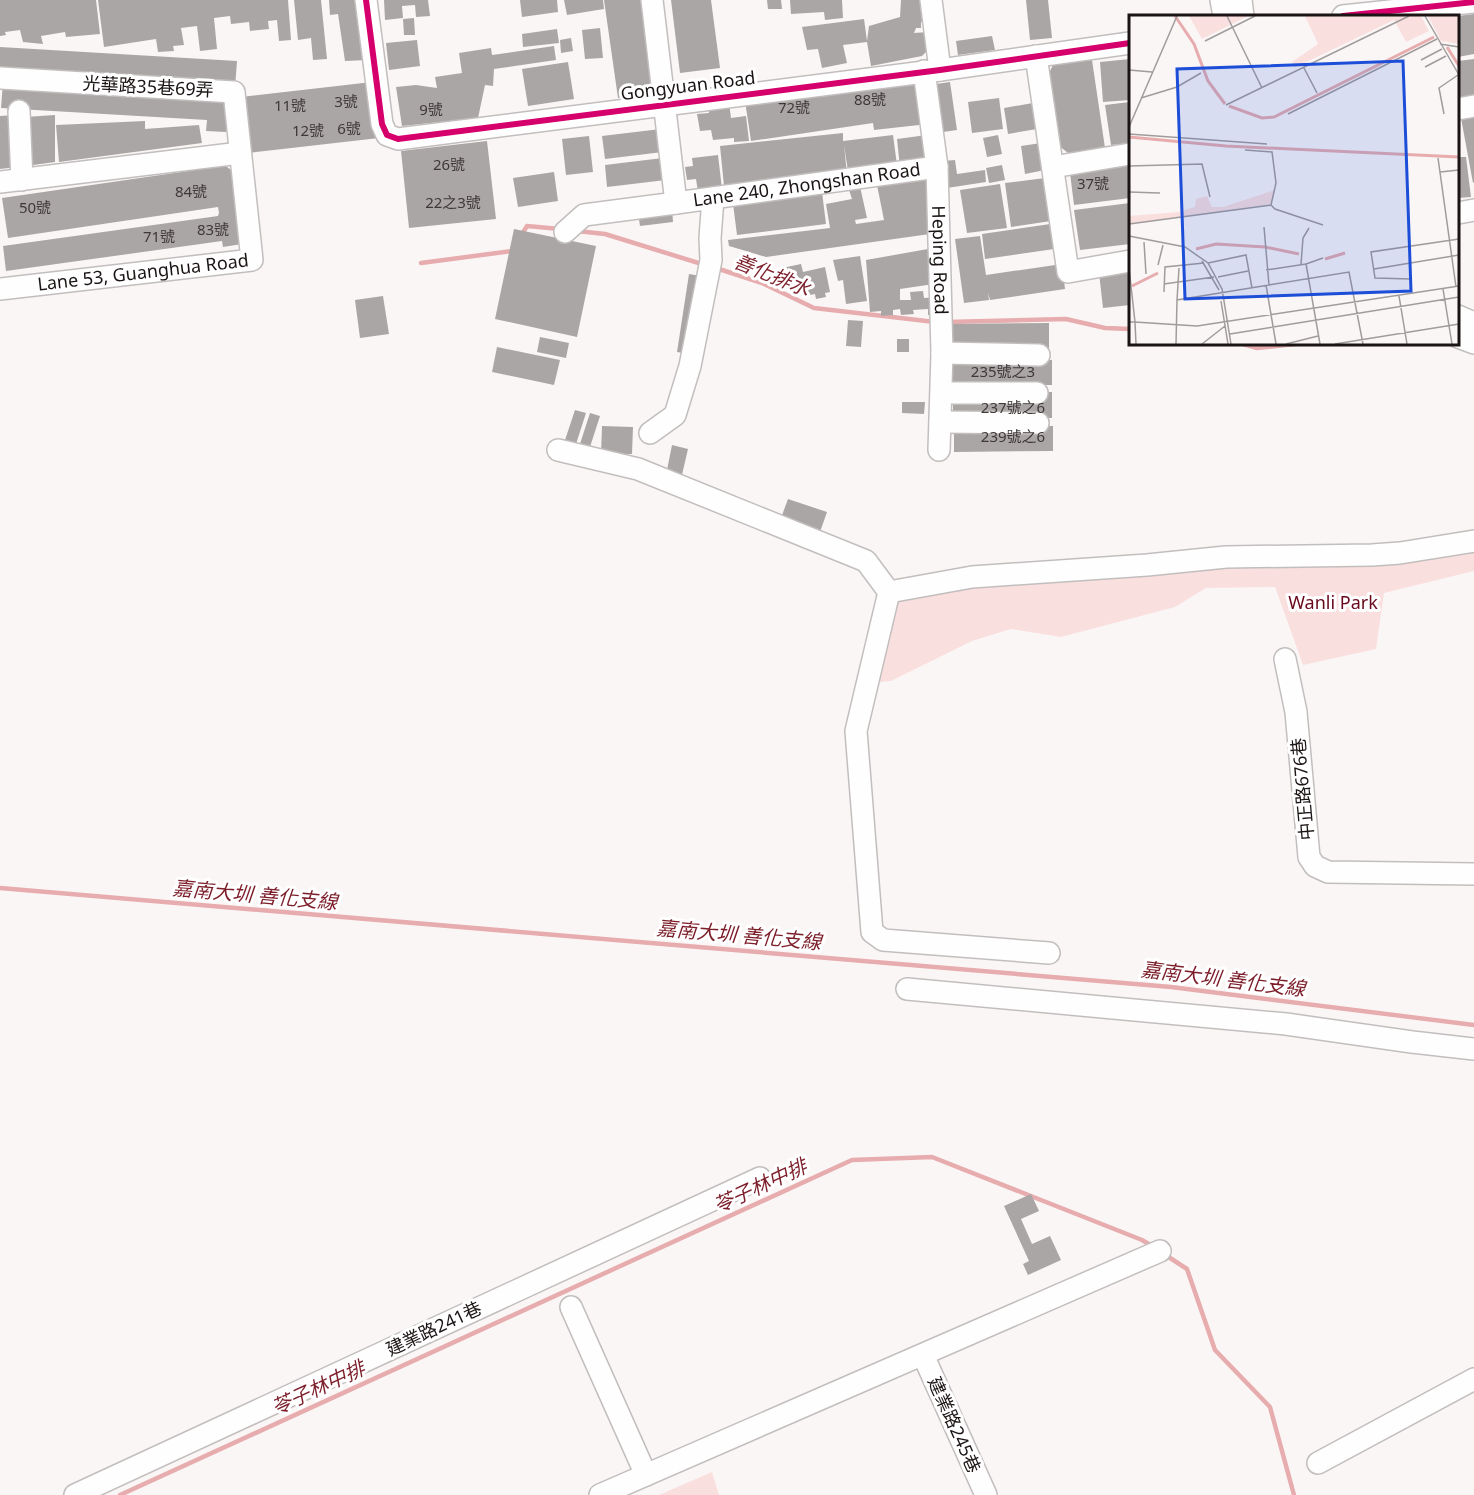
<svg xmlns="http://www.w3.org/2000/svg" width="1474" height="1495" font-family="'Noto Sans','Noto Sans TC',sans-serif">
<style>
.green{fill:#fadfdf}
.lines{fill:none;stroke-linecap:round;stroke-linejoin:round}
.stream{stroke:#e7acae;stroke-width:4.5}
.building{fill:#aba6a6}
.minor-casing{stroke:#c3bebe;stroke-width:24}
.minor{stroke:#fefefe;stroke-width:21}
.cycleway-casing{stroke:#fff;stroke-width:10}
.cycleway{stroke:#d6006c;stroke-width:6}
.labels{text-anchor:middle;stroke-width:6;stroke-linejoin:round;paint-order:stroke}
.number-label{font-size:15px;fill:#3f3838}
.street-label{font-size:18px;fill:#1b1414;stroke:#fff}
.park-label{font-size:18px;fill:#69071b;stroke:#fff}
.water-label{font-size:20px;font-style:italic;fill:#7c1e2a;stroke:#fff}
.inset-river{fill:none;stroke:#e7acae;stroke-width:3}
.inset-road{fill:none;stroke:#a19c9c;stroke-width:1.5}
.view{fill:#1d4ed8;fill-opacity:0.15;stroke:#1d4ed8;stroke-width:3}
.inset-edge{fill:none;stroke:#1b1414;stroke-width:3}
</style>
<rect width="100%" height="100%" fill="#fbf6f6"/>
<path class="green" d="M1474 541V571L1384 593 1376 649 1303 665 1275 587 1206 588 1175 607 1061 637 1011 629 972 641 891 681 864 684 895 596 946 586Z
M712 1472 719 1495H659Z"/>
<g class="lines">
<path class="stream" d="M577 231 605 234 705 265
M522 234 527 226 560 229
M421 263 512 251 513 249
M716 268 762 283 814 308 935 322
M947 322 1066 319 1105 328 1130 329
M1243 344 1257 348 1295 344
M0 888 1171 987 1474 1025
M1164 1254 1187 1269 1215 1350 1270 1407 1294 1495
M120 1495 852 1160 932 1157 1142 1240 1152 1246"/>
</g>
<path class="building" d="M0 0H96L100 34 66 37 65 32 41 36 43 44 23 42 20 30 5 32 6 35 0 36Z
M98 0H288L291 40 279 41 277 20 268 21 269 29 250 31 249 22 231 24 230 16 214 18 217 49 200 51 197 26 181 28 184 45 173 46 174 51 158 52 156 39 104 47Z
M294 0H321L327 59 313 60 311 38 298 40Z
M329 0H358L367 60 345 61 338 14 330 15Z
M384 0H428L430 16 416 17 415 5 402 6 403 18 385 20Z
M520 0H557L558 12 522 17Z
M564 0H603L604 9 567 15Z
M604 0H646L658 92 618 98Z
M671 0H711L720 68 680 73Z
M767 0H781L782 9H768Z
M790 0H842L843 18 825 20 824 12 791 14Z
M901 0H927L931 23 921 22V28H916L914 33 928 32 930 48 922 56 871 66 867 42 843 45 847 63 822 68 818 49 807 50 802 27 864 19 867 41 869 26 900 17Z
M1026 0H1048L1052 38 1030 40Z
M1474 14V54L1458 57V16Z
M414 18 415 35H404L403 19Z
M600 28 603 58 585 59 582 30Z
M557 29 559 43 523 47 522 34Z
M992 36 995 50 958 55 956 41Z
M571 38 573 51 561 53 560 40Z
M417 40 420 66 389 70 386 43Z
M554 46 556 60 494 69 493 86 485 85 478 118 402 126 396 87 416 85 437 88 435 77 462 73 459 53 491 48 492 55Z
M0 47 237 61 235 88 0 74Z
M1130 59V100L1103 102 1100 62Z
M1474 59V100L1458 102V61Z
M1092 60 1105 148 1068 153 1058 145 1048 75 1053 65Z
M568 62 574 99 528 106 522 69Z
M3 82 214 94V102L228 103 226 132 206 131 207 120 1 108Z
M372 82 379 138 248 153 241 97Z
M950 82 957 130 943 132 936 84Z
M923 83 928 124 874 130 873 123 751 141 745 101Z
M999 98 1003 129 972 133 968 102Z
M1130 102V143L1111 145 1105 105Z
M729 103 731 118 746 116 749 141 734 142V138L713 140 711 130 700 131 697 114 709 113 708 105Z
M1033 103 1037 129 1008 134 1004 108Z
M15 115 17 167 0 169V116Z
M55 115V162L26 166 25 117Z
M1474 117V182L1473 183 1461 118Z
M145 121V129L199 125 202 143 59 162 56 125Z
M669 128 671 151 605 159 602 136Z
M843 133V141L893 135 897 165 848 171 844 145 847 174 724 186 720 146Z
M927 135 931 164 900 168 897 139Z
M998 135 1002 154 987 157 983 138Z
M589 136 593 172 566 175 562 139Z
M487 141 496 219 409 228 401 151Z
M1041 143 1045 170 1025 174 1021 146Z
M718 155 722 189 698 192 696 179 687 180 685 167 693 166 692 158Z
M671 157 674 179 607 187 605 165Z
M1130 157V198L1074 205 1069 165Z
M1458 157H1466L1471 197 1458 198Z
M955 160 957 174 985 170 986 182 947 188 943 161Z
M222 163 231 170 242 244 223 247 222 241 6 271 3 246 218 216 219 213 218 207 8 238 2 198 202 169Z
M1002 165 1005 180 989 183 986 168Z
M554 172 558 201 518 207 513 178Z
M928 177 937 233 766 257 729 246 728 240 830 228 826 204 852 199 847 184 859 182 867 218 855 220 856 224 884 220 877 185Z
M1045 178 1051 221 1011 227 1005 183Z
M821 184 826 224 737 235 732 196Z
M1000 184 1007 228 967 233 960 190Z
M1130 203V244L1080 250 1074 210Z
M672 208 673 222 640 226 638 212Z
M1057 223 1061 248 985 259 982 234Z
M514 229 596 246 577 337 495 319Z
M980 236 986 275 1062 264 1065 289 990 300 988 293 989 300 964 303 955 239Z
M928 249 934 284 900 289V300H911L910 292 923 291 924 298 940 297 934 315H928V309L913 310 914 314 901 315 900 309 893 310V315L881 316V311L870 312 866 260Z
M860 256 867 301 846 304 843 280 838 281 833 260Z
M801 264 803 272 825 267 830 292 825 293 826 297 816 299 815 294 805 296 804 290 794 292 792 282 785 284 769 274 768 271Z
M1130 270V305L1103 308 1099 273Z
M689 274 713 278 701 356 677 352Z
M383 296 389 334 360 338 355 300Z
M848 320 863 321 861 347 846 346Z
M1049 323V349H950V324Z
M540 337 569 343 566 358 537 352Z
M897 339H909V352H897Z
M497 347 560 360 554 385 492 372Z
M953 360H1052V385H953Z
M1052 392V418H953V393Z
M902 402H925L924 414 902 413Z
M575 410 586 413 576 444 565 440Z
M590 413 600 416 589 450 579 447Z
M602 426 633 427 632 454H601Z
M1053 426V451L954 452V427Z
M672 445 688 449 681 479 666 475Z
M788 499 827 512 820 532 781 518Z
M1031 1194 1039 1211 1021 1219 1032 1244 1050 1236 1061 1260 1028 1275 1023 1264 1029 1261 1004 1206Z"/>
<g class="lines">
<g class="minor-casing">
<g id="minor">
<path d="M366 0 382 124 387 135 398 139 940 70 1130 43"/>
<path d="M931 0 940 70"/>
<path d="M1221 0 1224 16"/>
<path d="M1241 0 1243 16"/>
<path d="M1343 16 1474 2"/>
<path d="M1036 56 1068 272 1130 261"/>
<path id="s1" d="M924 71 937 167 942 353 939 450"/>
<path d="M1458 109 1474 106"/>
<path d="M19 111 22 180"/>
<path d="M1053 167 1130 154"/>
<path d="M0 182 240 153"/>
<path id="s2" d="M676 203 937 167"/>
<path d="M1458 213 1474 210"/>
<path d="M565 232 584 215 676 203 652 0"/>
<path id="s3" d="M0 289 252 260 234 92 1 78"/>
<path d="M1458 316 1474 323"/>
<path d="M1458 337 1474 343"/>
<path d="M942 353 1039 355"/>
<path d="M942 393H1037"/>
<path d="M940 422 1038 423"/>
<path d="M650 433 675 415 690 366 711 260 710 238 713 198"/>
<path d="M558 450 638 469 866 561 889 592"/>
<path d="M1285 659 1296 712 1309 857 1315 866 1328 872 1474 874"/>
<path d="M1049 953 883 940 872 932 856 731 889 592 972 577 1147 565 1226 557 1372 555 1400 553 1474 541"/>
<path d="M907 989 1286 1024 1412 1042 1474 1049"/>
<path d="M571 1307 646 1475"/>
<path d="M923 1355 986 1495"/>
<path d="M1318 1463 1474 1379"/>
<path d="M75 1495 760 1178"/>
<path d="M600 1495 1160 1251"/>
</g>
</g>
<use href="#minor" class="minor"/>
<g class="cycleway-casing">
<path id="cycleway" d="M366 0 382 124 387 135 398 139 940 70 1130 43
M1343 16 1474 2"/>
</g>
<use href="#cycleway" class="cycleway"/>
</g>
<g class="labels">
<g class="number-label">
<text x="870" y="105">88號</text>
<text x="346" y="107">3號</text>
<text x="290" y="111">11號</text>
<text x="794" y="113">72號</text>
<text x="431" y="115">9號</text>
<text x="349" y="134">6號</text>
<text x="308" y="136">12號</text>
<text x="449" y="170">26號</text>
<text x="1093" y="189">37號</text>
<text x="191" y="197">84號</text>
<text x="453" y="208">22之3號</text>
<text x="35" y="213">50號</text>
<text x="213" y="235">83號</text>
<text x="159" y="242">71號</text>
<text x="1003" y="377">235號之3</text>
<text x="1013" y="413">237號之6</text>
<text x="1013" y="442">239號之6</text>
</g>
<g class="street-label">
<text transform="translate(688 86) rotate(-7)" y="6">Gongyuan Road</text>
<text transform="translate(148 87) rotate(3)" y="6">光華路35巷69弄</text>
<text dy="6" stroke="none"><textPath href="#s2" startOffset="132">Lane 240, Zhongshan Road</textPath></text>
<text dy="6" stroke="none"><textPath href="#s1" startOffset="190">Heping Road</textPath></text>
<text dy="6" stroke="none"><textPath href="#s3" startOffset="144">Lane 53, Guanghua Road</textPath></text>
<text transform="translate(1303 789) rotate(-95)" y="6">中正路676巷</text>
<text transform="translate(434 1329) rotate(-25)" y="6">建業路241巷</text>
<text transform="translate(954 1425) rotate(66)" y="6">建業路245巷</text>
</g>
<g class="park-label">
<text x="1333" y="609">Wanli Park</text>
</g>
<g class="water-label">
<text transform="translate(772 275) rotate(22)" y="7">善化排水</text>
<text transform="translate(255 895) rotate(5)" y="7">嘉南大圳 善化支線</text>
<text transform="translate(739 935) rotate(5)" y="7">嘉南大圳 善化支線</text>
<text transform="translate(1223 979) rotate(7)" y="7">嘉南大圳 善化支線</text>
<text transform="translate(760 1186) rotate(-25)" y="7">苓子林中排</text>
<text transform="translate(318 1388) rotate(-25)" y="7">苓子林中排</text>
</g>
</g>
<g transform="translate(1129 15)">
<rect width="330" height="330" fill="#fbf6f6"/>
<path d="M60 1H119L73 24ZM176 1H292L300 16 277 27 265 5 165 53 163 47 189 29ZM299 1H330V29L312 26ZM146 175 142 189 0 209V201L49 197 66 192 67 184 78 181 83 192H94Z" fill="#fadfdf"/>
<path class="inset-river" d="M46 1 65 29 79 66 96 89M318 32 330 51M100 91 133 103 145 102 305 22M0 122 97 131 330 142M67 234 87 229 136 232 170 239M196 244 216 238M3 271 29 258"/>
<path class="inset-road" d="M98 1 133 73M296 1 330 60M76 26 126 1M311 29 330 32M292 45 313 34M296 52 317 41M175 53 188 78M0 55 23 57M12 83 48 72 72 58M97 90 280 1M159 99 308 24M315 99 310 73 329 60M0 112 48 1M0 119 138 129M309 143 327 272M0 151 73 149 81 182M311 157 330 155M0 177 31 178M142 190 146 194 194 210M0 209 142 190 147 168 143 137 116 135M135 212 140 270M0 221 56 232 79 248 93 274 102 329M15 227 17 259M73 246 90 275M79 248 117 240 123 273M172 249 174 223 180 213M29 250 34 230M0 253 6 307 68 311 330 271M245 254 330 240M137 255 177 249M89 262 119 256M282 264 246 263 242 237 330 224M35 269 85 262M137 270 147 329M314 274 323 329M35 277 36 252 75 248M270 281 278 329M48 285 50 253M92 286 99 329M0 307H6L7 329M101 319 330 282M47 329 48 285 220 257 234 329M73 329 96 311M157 329 189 321M191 329 177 249 194 243M206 329 330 309"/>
<path class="view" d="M274 46 282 276 56 284 48 54Z"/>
<rect width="330" height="330" class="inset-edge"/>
</g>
</svg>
